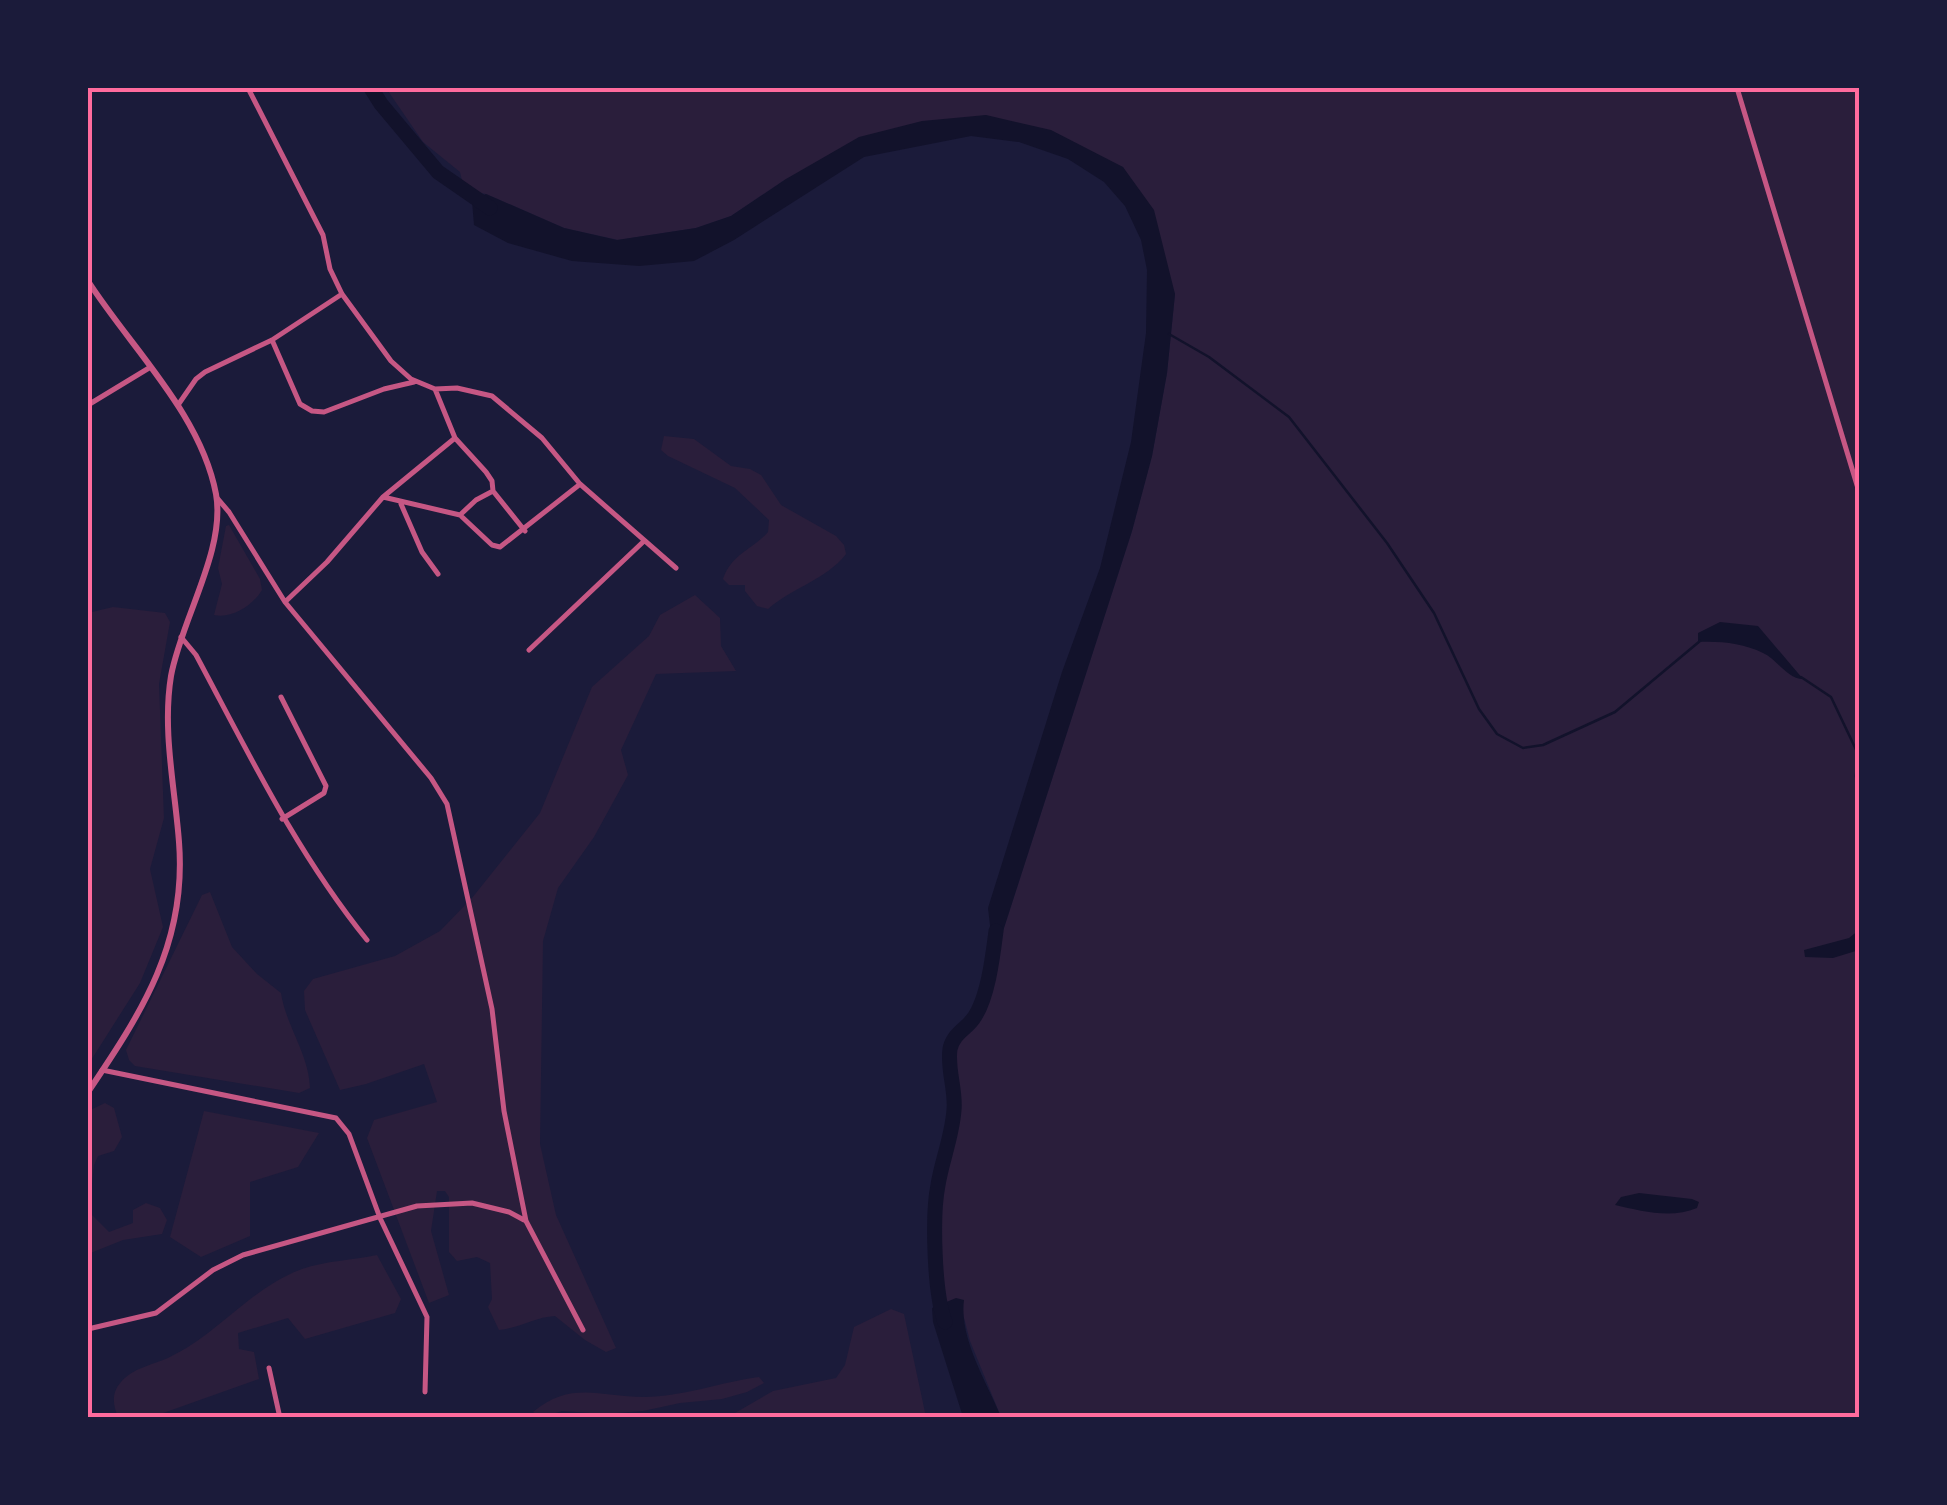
<svg xmlns="http://www.w3.org/2000/svg" width="1947" height="1505" font-family="Ubuntu,sans-serif">
<style>
.green{fill:#2a1e3b}
.water{fill:#12122b}
.lines{fill:none;stroke-linecap:round;stroke-linejoin:round}
.stream{stroke:#12122b;stroke-width:2.5}
.river{stroke:#12122b;stroke-width:15}
.minor{stroke:#c65784;stroke-width:5}
.tertiary{stroke:#c65784;stroke-width:6}
.neatline{fill:none;stroke:#ff6b9d;stroke-width:4}
</style>
<rect width="100%" height="100%" fill="#1b1b3a"/>
<path class="green" d="M386 88H1859L1860 755 1854 776 1860 789 1859 1417H1001L970 1341 963 1314 949 1303 940 1304 935 1283V1219L938 1183 946 1159 955 1107 950 1048 959 1030 973 1020 985 987 993 951 1003 931 1132 531 1152 456 1167 373 1175 294 1123 167 985 115 786 179 731 216 696 228 618 240 564 228 486 194 464 189 460 172 423 142Z
M664 436 694 439 731 466 750 469 761 475 781 505 836 536 844 545 846 554C826 580 793 587 768 609L757 606 745 591V585H729L723 579C732 553 752 550 768 532L769 520 735 488 668 456 661 450Z
M229 525 260 579 262 590C253 605 232 619 214 615L222 584 218 568 226 526Z
M695 595 720 618 721 646 736 671 656 674 621 750 628 775 594 837 558 888 543 941 540 1144 556 1215 616 1348 606 1352 585 1340 555 1316C535 1317 520 1328 499 1330L488 1307 492 1299 490 1263 477 1257 457 1261 449 1252V1197L445 1191H437L431 1231 449 1295 429 1303 367 1138 374 1120 437 1102 424 1064 366 1084 340 1090 305 1010 304 991 313 979 395 956 440 931 472 898 540 813 592 687 649 636 660 615Z
M113 607 165 613 170 622 159 684 164 818 150 869 163 927 140 983 88 1065V613Z
M210 892 232 947 257 974 281 993C286 1026 309 1054 310 1088L299 1093 135 1066 129 1060 126 1050 202 895Z
M105 1103 114 1108 122 1137 114 1151 98 1156 94 1165 89 1212 109 1232 133 1223V1210L146 1203 160 1208 167 1220 162 1234 123 1240 88 1254V1111Z
M204 1111 319 1133 298 1167 250 1182V1236L201 1257 170 1237Z
M377 1255 401 1299 395 1313 305 1339 288 1318 238 1333 239 1349 254 1352 259 1379 152 1417H118C113 1405 111 1393 121 1382 133 1368 152 1365 168 1358 218 1335 250 1288 302 1269 325 1261 353 1260 377 1255Z
M891 1309 904 1314 926 1417H692H728L773 1391 836 1378 845 1365 854 1327Z
M759 1377 764 1383 747 1392 722 1399 680 1403 643 1411 604 1414 562 1411 540 1418 533 1412C571 1380 600 1397 644 1397 682 1397 721 1382 759 1377Z"/>
<path class="water" d="M986 115 1051 130 1123 167 1154 210 1175 294 1167 373 1152 456 1132 531 1003 931 993 951 988 908 1062 672 1100 568 1131 442 1146 333 1147 270 1141 240 1125 206 1104 182 1068 159 1019 142 971 136 864 157 734 240 694 261 639 266 572 261 508 243 474 225 472 201 486 194 564 228 617 240 696 228 731 216 786 179 859 137 922 121Z
M1720 622 1758 626 1803 679C1787 679 1778 660 1763 653 1743 643 1720 641 1698 642V633Z
M1859 930V950L1833 958 1805 957 1804 950 1849 938Z
M1639 1193 1692 1199 1699 1202 1697 1208C1671 1219 1641 1211 1615 1205L1621 1197Z
M956 1298 964 1300C959 1339 987 1382 1001 1417H963L933 1322 932 1308Z"/>
<g class="lines">
<path class="stream" d="M1169 334 1209 357 1289 417 1387 543 1434 613 1479 709 1497 734 1523 748 1543 745 1615 712 1700 641
M1801 677 1831 697 1860 758"/>
<path class="river" d="M371 88 381 104 438 172 490 208
M945 1322C934 1293 932 1215 938 1185 942 1160 952 1137 954 1110 956 1090 947 1069 950 1049 953 1034 965 1030 973 1019 988 999 993 955 996 931"/>
<path class="minor" d="M248 88 323 235 330 269 342 294 391 361 411 379 435 389 455 438 486 472 492 481 493 491 525 531
M1737 88 1860 495
M272 340 300 404 312 411 324 412 384 389 414 382
M435 389 457 388 492 396 542 438 580 484 676 568
M88 405 149 368
M178 405 196 379 205 372 272 340 342 294
M383 497 460 515 492 545 500 547 579 485
M217 498 229 512 285 602 431 778 447 804 492 1009 504 1111 526 1221 583 1330
M401 504 422 552 438 574
M460 515 476 500 493 491
M285 602 327 562 383 497 455 438
M181 637 196 655C249 754 296 852 367 940
M529 650 643 542
M281 697 326 786 324 793 282 819
M102 1070 336 1118 349 1134 380 1218 427 1317 425 1392
M88 1329 156 1313 213 1270 243 1255 417 1206 472 1203 509 1212 524 1220
M269 1368 280 1418"/>
<path class="tertiary" d="M88 281C131 348 201 414 216 494 226 550 181 620 171 676 162 731 175 788 179 842 187 943 142 1012 88 1092"/>
</g>
<rect width="1947" height="1505" fill="none" stroke="#1b1b3a" stroke-width="180"/>
<rect x="90" y="90" width="1767" height="1325" class="neatline"/>
</svg>
